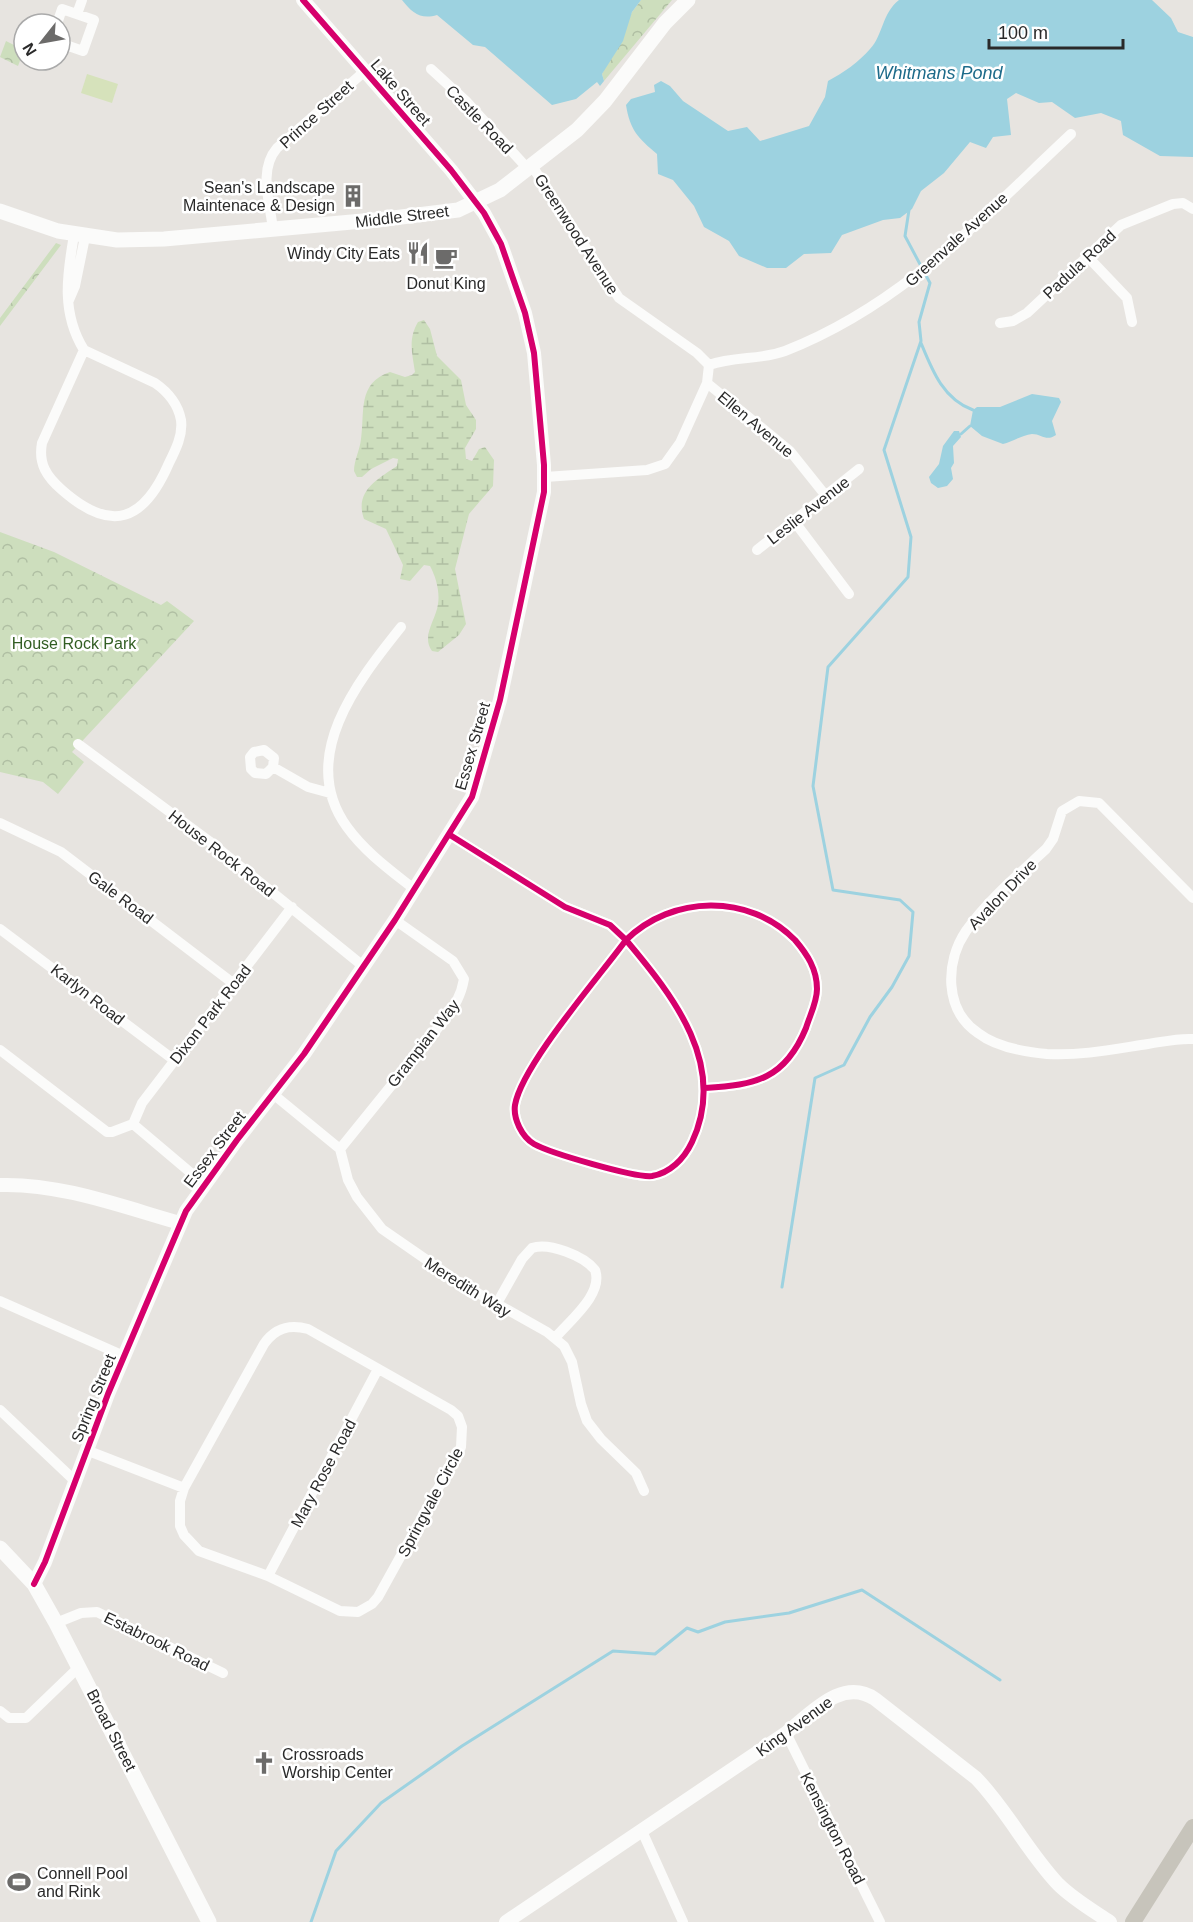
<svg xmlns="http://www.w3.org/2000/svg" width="1193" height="1922" font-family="Arial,sans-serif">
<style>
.wetland{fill:url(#wetland-marsh)}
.park{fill:url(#park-crowns)}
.pitch{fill:#d6e2bb}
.water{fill:#9dd2e0}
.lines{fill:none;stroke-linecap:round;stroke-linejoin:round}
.stream{stroke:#9dd2e0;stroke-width:3}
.minor{stroke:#fbfbfa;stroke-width:10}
.tertiary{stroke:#fbfbfa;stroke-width:14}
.secondary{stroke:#fbfbfa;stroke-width:15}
.primary{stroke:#c7c4bb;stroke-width:16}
.cycleway-casing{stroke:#fff;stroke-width:10}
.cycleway{stroke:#d6006c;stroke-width:6}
.labels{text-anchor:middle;stroke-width:5;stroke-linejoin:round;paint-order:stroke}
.street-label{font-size:16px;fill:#2a2a2a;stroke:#fff}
.poi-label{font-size:16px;fill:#2a2a2a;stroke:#fff;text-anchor:end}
.park-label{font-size:16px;fill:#325e23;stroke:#fff}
.water-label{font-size:18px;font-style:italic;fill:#1d6b8a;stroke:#fff}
</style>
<defs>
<pattern id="wetland-marsh" width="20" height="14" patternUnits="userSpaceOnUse" patternTransform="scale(1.5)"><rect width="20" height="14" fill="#cddebd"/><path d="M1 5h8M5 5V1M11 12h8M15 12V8" fill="none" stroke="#b0bfa3"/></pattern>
<pattern id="park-crowns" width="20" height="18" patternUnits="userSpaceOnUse" patternTransform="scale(1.5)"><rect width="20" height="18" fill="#cddebd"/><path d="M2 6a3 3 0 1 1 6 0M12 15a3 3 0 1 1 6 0" fill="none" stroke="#b0bfa3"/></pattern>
</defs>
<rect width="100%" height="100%" fill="#e7e4e0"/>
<path class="wetland" d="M424 320 430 329 437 356 461 380 466 405 476 420V429L465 448 466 459 472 461 479 449 485 447 494 460 493 486 469 514 455 569 466 624 459 635 438 652 432 651C421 636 436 620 438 604 440 592 436 577 430 566L424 565 410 581 400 579 403 565 386 529 364 519C354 491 378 479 397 466L398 459 393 458 371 469 362 477H357L354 471C354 460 360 450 361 439 365 412 357 383 390 372L405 377 412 375 415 372C412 353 408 339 418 322Z"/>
<path class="park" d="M641 0H672L604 81 602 74 632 12Z
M6 41 24 50 18 66 0 57Z
M56 243 61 245 0 326V318Z
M0 532 54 552 161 605 167 601 194 621 72 752 84 762 58 794 43 782 0 772Z"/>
<path class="pitch" d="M87 74 118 84 112 103 81 93Z"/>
<path class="water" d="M402 0H641L632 12 623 41 602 74 604 81 600 86 597 82 576 99 552 105 485 47 473 45 437 15C421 20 412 13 402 0Z
M899 0H1152L1171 18 1178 32 1193 37V157L1160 156 1123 135 1121 121 1101 113 1075 118 1052 102 1039 103 1016 93 1007 99 1011 135 993 137 986 148 970 142 944 173 921 191 912 209 900 218 883 220 842 235 831 253 804 254 786 268H767L739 256 729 241 704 227 694 206 673 180 658 174 657 154C638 138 630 130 626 105L631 99 655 92 654 85 661 81 670 86 683 101 728 131 747 127 760 141 809 126 825 97 828 81C843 73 859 62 870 49 883 35 882 13 899 0Z
M1032 394 1059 398 1061 402 1052 421 1056 435C1046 442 1042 434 1032 434 1022 435 1012 442 1003 444L982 436 970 426 973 410 977 407H1000Z
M954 431H959L961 437 953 446 954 463 951 468 953 479 947 486 938 488 931 483 929 477 939 464 943 446Z"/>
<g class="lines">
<path class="stream" d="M921 343C932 370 943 399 973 410
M961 434 970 426
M782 1287 815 1078 844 1065 870 1017 892 987 909 956 913 912 900 900 833 890 813 786 828 667 908 577 911 537 884 450 921 341 919 322 930 283 905 236 909 210
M311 1922 336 1851 381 1803 462 1746 613 1651 655 1654 687 1628 698 1632 725 1622 789 1613 862 1590 1000 1680"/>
<path class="minor" d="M77 14 82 0
M57 24 62 9 94 20 83 51 60 43
M431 69 467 102 528 169
M532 166 619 298 697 353 709 365
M273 229C270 203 258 170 277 148L365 71
M74 235C67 275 61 313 84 350L42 443C38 464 47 477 62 490 112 534 144 521 169 463 176 449 183 435 181 420 178 404 168 392 155 383L84 350
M1088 257 1127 298 1132 322
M69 300 75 286 85 237
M1000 323 1013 321 1027 313 1121 225 1173 204 1183 203 1193 209
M707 383 790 451 826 496
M545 477 647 470 665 464 680 443 707 383 709 365C734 356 761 360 785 351 903 305 981 218 1071 134
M794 521 849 594
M757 550 859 469
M401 627C357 682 297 758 347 827 365 852 390 870 414 889
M78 744 209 841 363 966
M273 767 274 758 264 750 254 752 250 757 251 769 255 773 266 774 273 767 308 787 330 793
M0 823 61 852 234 984
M450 835 565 907 610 925 626 940C599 977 522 1065 515 1105 513 1119 522 1137 534 1144 550 1153 635 1178 652 1176 670 1173 684 1159 692 1142 728 1065 674 997 626 940 672 895 749 893 795 940 807 954 817 969 817 989 817 1002 810 1015 806 1028 785 1079 756 1085 705 1088
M1193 898 1099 803 1079 801 1062 811 1053 839 1046 849C1019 874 988 900 966 931 945 962 944 1010 978 1033 996 1047 1025 1052 1047 1054 1081 1056 1115 1049 1148 1044 1162 1042 1178 1038 1193 1039
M0 929 174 1060
M0 1050 107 1132H112L133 1124
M273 1094 340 1149 348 1180 357 1197 382 1229 460 1283 547 1332 564 1346 572 1362 581 1404 587 1421 601 1439 636 1473 644 1491
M133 1124 142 1103 292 907
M133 1124 204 1184
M340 1149 445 1019C455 1005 461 996 464 979L453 961 395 920
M0 1301 124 1356
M496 1305 522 1259 532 1248C549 1242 584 1256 595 1270 604 1294 569 1321 555 1338
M0 1410 75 1481
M86 1450 184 1488 264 1344C275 1328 289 1324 308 1329L451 1410 458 1416 462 1427 461 1447 378 1597 372 1604 358 1612 340 1611 268 1576 199 1551 184 1535 180 1526V1501L184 1488
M268 1576 378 1369
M56 1623 81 1613 97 1612 223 1673
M0 1711 9 1718H26L80 1666
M786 1733 880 1922
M642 1831 683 1922"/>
<path class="tertiary" d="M0 1185C60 1183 123 1207 180 1223
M34 1584 45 1562 108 1394 186 1211 237 1140 304 1054 395 920 472 797 500 700 544 492V465L534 353 525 313 501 244 484 213 451 170 303 0
M506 1922 786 1733C812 1713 842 1677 875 1699L976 1778C1007 1810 1027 1851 1058 1884 1073 1899 1092 1910 1110 1922"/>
<path class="secondary" d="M0 211 58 231 117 240 164 239 385 219 458 210 500 190 577 130 605 101 665 23 688 0
M0 1548 34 1584 56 1623 209 1922"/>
<path class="primary" d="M1133 1922 1193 1827"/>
<g class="cycleway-casing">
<path id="cycleway" d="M450 835 565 907 610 925 626 940C599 977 522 1065 515 1105 513 1119 522 1137 534 1144 550 1153 635 1178 652 1176 670 1173 684 1159 692 1142 728 1065 674 997 626 940 672 895 749 893 795 940 807 954 817 969 817 989 817 1002 810 1015 806 1028 785 1079 756 1085 705 1088
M34 1584 45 1562 108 1394 186 1211 237 1140 304 1054 395 920 472 797 500 700 544 492V465L534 353 525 313 501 244 484 213 451 170 303 0"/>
</g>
<use href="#cycleway" class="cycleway"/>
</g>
<defs>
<g id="building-bare" transform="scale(1.8)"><path d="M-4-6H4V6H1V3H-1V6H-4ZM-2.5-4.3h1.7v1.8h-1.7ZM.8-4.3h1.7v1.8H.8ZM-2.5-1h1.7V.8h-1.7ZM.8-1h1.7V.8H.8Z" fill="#6c6b6a" stroke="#fff" stroke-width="2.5" paint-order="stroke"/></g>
<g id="restaurant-bare" transform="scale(1.8)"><path d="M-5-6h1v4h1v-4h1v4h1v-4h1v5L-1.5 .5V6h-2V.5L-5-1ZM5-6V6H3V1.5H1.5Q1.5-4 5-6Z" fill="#6c6b6a" stroke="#fff" stroke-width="2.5" paint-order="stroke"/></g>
<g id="cafe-bare" transform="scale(1.8)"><path d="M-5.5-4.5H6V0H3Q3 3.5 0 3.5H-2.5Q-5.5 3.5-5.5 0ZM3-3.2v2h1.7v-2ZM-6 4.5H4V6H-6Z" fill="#6c6b6a" stroke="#fff" stroke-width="2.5" paint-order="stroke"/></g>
<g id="church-bare" transform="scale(1.8)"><path d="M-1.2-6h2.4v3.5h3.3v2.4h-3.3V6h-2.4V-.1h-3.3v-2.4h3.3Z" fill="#6c6b6a" stroke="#fff" stroke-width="2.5" paint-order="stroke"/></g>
<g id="stadium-bare" transform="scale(1.8)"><path d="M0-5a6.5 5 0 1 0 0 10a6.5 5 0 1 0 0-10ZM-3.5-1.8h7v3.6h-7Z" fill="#6c6b6a" stroke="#fff" stroke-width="2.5" paint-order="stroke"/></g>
</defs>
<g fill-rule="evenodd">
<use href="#building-bare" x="353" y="196"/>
<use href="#restaurant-bare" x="418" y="253"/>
<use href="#cafe-bare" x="446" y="258"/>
<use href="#church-bare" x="264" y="1763"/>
<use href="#stadium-bare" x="19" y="1882"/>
</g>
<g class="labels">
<g class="street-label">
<text transform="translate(401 92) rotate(49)" y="6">Lake Street</text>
<text transform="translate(316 114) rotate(-42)" y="6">Prince Street</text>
<text transform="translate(480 119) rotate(46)" y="6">Castle Road</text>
<text transform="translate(402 216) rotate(-7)" y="6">Middle Street</text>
<text transform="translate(577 234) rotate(57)" y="6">Greenwood Avenue</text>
<text transform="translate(956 239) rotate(-42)" y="6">Greenvale Avenue</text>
<text transform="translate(1079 264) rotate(-43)" y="6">Padula Road</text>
<text transform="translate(756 424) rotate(40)" y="6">Ellen Avenue</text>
<text transform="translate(808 510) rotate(-38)" y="6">Leslie Avenue</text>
<text transform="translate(472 746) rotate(-74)" y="6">Essex Street</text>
<text transform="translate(222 853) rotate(38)" y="6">House Rock Road</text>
<text transform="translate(1002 894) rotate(-46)" y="6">Avalon Drive</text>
<text transform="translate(121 897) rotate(37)" y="6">Gale Road</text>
<text transform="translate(88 994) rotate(38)" y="6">Karlyn Road</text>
<text transform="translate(210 1014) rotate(-52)" y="6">Dixon Park Road</text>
<text transform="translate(423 1043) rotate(-52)" y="6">Grampian Way</text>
<text transform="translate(214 1149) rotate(-53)" y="6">Essex Street</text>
<text transform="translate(468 1287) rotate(32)" y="6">Meredith Way</text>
<text transform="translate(93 1398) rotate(-68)" y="6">Spring Street</text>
<text transform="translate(323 1473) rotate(-62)" y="6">Mary Rose Road</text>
<text transform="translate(430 1502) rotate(-62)" y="6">Springvale Circle</text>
<text transform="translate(157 1641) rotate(26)" y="6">Estabrook Road</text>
<text transform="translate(794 1726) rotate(-36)" y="6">King Avenue</text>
<text transform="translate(112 1730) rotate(63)" y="6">Broad Street</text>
<text transform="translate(833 1828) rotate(63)" y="6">Kensington Road</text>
</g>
<g class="poi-label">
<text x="335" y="193">Sean's Landscape<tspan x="335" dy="18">Maintenace &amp; Design</tspan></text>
<text x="400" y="259">Windy City Eats</text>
<text x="446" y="289" text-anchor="middle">Donut King</text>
<text x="282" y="1760" text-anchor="start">Crossroads<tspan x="282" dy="18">Worship Center</tspan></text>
<text x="37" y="1879" text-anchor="start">Connell Pool<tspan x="37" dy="18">and Rink</tspan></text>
</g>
<g class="park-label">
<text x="74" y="649">House Rock Park</text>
</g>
<g class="water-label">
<text x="939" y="79">Whitmans Pond</text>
</g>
</g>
<g transform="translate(42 42) rotate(239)"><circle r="28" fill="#ffffff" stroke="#aaaaaa" stroke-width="1.5"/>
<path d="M0-4.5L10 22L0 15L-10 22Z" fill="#6c6b6a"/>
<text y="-9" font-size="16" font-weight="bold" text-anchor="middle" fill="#2a2a2a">N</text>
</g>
<path d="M989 39v9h134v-9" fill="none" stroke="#2a2a2a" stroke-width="3"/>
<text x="998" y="39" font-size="18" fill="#2a2a2a" stroke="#ffffff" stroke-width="4.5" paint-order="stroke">100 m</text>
</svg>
